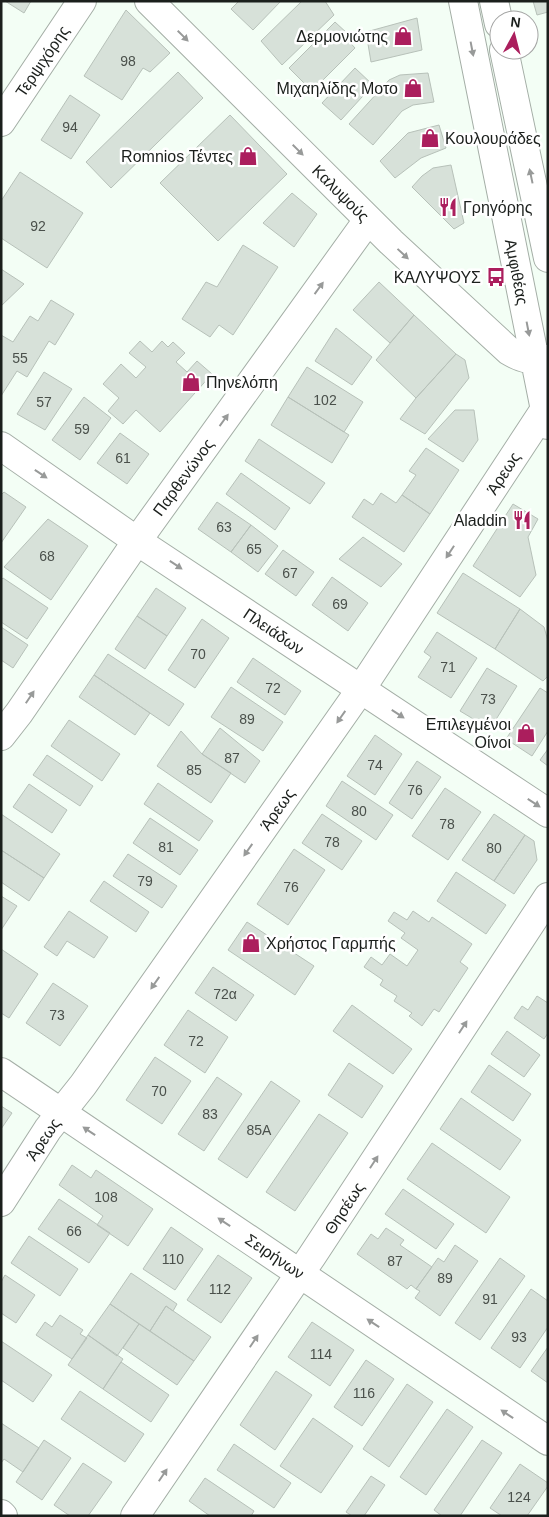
<svg xmlns="http://www.w3.org/2000/svg" width="549" height="1517" font-family="Arial,sans-serif">
<style>
.building{fill:#d7e1d9;stroke:#b7c1b9}
.lines{fill:none;stroke-linecap:round;stroke-linejoin:round}
.street-casing{stroke:#a4aea6;stroke-width:30}
.secondary-casing{stroke:#a4aea6;stroke-width:30}
.street{stroke:#fff;stroke-width:28}
.secondary{stroke:#fff;stroke-width:28}
.oneway{fill:#989a99}
.labels{text-anchor:middle;stroke-width:5;stroke-linejoin:round;paint-order:stroke}
.number-label{font-size:14px;fill:#4a504b}
.poi-label{font-size:16px;fill:#1b1f1c;stroke:#fff;text-anchor:end}
.street-label{font-size:16px;fill:#1b1f1c;stroke:#fff}
</style>
<rect width="100%" height="100%" fill="#f3fef5"/>
<path class="building" d="M5 1H31L24 13Z
M239 1H281L253 30 231 9Z
M302 1H325L334 15 282 65 261 41Z
M533 1H548V12L537 15Z
M126 10 170 53 150 72 143 68 122 100 84 76Z
M417 18 422 50 371 62 366 32Z
M335 22 348 34 345 37 355 48 312 91 289 68Z
M355 68 373 85 341 120 322 103Z
M178 72 203 98 111 188 86 162Z
M428 73 434 102 413 105 402 111 373 145 349 124 389 80 400 75Z
M70 95 100 115 71 159 41 140Z
M230 115 287 174 218 241 160 183Z
M439 125 446 148 421 158 395 178 380 161 408 133Z
M451 165 464 223 454 229 412 187 422 176 433 168Z
M20 172 83 213 47 268 1 238V201Z
M292 193 317 214 294 247 263 223Z
M243 245 278 267 233 335 219 325 210 337 182 319 206 282 217 287Z
M1 269 24 284 1 306Z
M379 282 414 315 390 343 353 310Z
M51 300 74 314 55 345 49 341 27 377 17 371 1 396V335L13 342 30 316 38 321Z
M414 315 456 354 416 398 376 360Z
M336 328 372 357 352 385 315 361Z
M140 341 152 352 162 341 168 347 173 342 185 353 176 362 187 372 197 361 212 374 160 432 136 410 123 424 108 411 119 398 103 384 121 364 136 378 146 367 129 353Z
M456 354 465 360 469 378 425 434 400 419 416 398Z
M307 367 363 402 344 432 288 397Z
M44 372 72 389 45 430 17 414Z
M84 397 111 418 80 460 52 440Z
M288 397 349 435 332 463 271 425Z
M455 410H474L478 440 463 462 428 439Z
M120 433 149 454 127 484 97 463Z
M259 439 325 483 310 504 245 461Z
M426 448 459 470 430 514 402 495 416 475 409 471Z
M241 473 290 508 275 530 226 494Z
M4 492 26 507 1 543V495Z
M381 493 396 503 402 495 430 514 404 552 352 517 364 499 373 505Z
M217 502 251 525 231 552 198 529Z
M513 504 538 519 528 537 536 575 520 597 473 566Z
M48 519 88 546 51 600 4 567Z
M251 525 278 546 258 572 231 552Z
M363 537 402 564 381 587 339 559Z
M283 550 314 572 296 596 265 574Z
M463 573 520 609 495 649 437 613Z
M332 577 368 603 348 631 312 605Z
M3 578 48 608 27 639 1 622V580Z
M156 588 186 608 167 636 137 616Z
M520 609 544 627 548 641V676L543 681 495 649Z
M137 616 167 636 145 669 115 649Z
M202 619 229 638 195 688 168 670Z
M1 627 28 645 13 668 1 660Z
M437 632 477 658 451 698 418 677 431 657 424 652Z
M108 654 184 704 169 726 94 675Z
M253 658 301 691 285 715 237 682Z
M487 668 517 686 490 729 460 711Z
M94 675 150 713 135 735 79 697Z
M231 687 283 722 263 751 211 717Z
M540 688 548 693V731L532 756 506 739Z
M69 720 120 754 102 781 51 746Z
M220 728 260 761 245 783 202 754Z
M181 731 202 754 231 773 211 803 157 766Z
M375 735 402 754 375 795 347 776Z
M548 749V766L540 760Z
M47 755 93 786 80 806 33 775Z
M417 761 441 777 412 819 389 803Z
M342 781 393 815 376 840 326 806Z
M158 783 213 821 199 841 144 804Z
M29 784 67 810 52 833 13 807Z
M445 788 481 812 448 860 412 836Z
M1 814 60 854 44 878 1 850Z
M322 814 362 841 342 870 302 843Z
M494 814 525 835 494 881 462 860Z
M150 818 198 850 180 875 133 843Z
M525 835 534 841 537 860 514 894 494 881Z
M294 849 325 870 288 925 257 904Z
M1 850 44 878 29 901 1 882Z
M128 854 177 886 162 908 113 876Z
M456 872 506 905 486 934 437 901Z
M104 881 149 912 136 932 90 901Z
M1 896 17 906 1 930Z
M69 911 108 937 94 958 67 941 57 956 44 947Z
M413 911 429 922 432 917 472 944 460 962 468 968 439 1012 434 1009 422 1026 409 1016 412 1013 394 1001 397 996 380 985 383 980 364 967 371 957 382 965 390 954 407 966 418 950 401 938 405 933 388 921 394 912 407 920Z
M247 922 314 966 295 995 228 950Z
M1 949 38 974 9 1018 1 1013Z
M213 967 254 995 236 1021 195 993Z
M53 983 88 1006 60 1046 26 1023Z
M537 996 548 1003V1033L544 1039 514 1018 522 1006 528 1010Z
M352 1005 412 1049 393 1074 333 1031Z
M188 1010 228 1037 205 1073 164 1045Z
M507 1031 540 1055 524 1077 491 1054Z
M155 1057 191 1081 162 1124 126 1100Z
M349 1063 383 1086 362 1118 328 1095Z
M489 1065 531 1094 513 1121 471 1092Z
M217 1077 242 1094 204 1151 178 1134Z
M271 1081 300 1101 247 1178 218 1159Z
M461 1098 521 1140 500 1170 440 1129Z
M1 1106 12 1113 1 1129Z
M319 1114 348 1133 295 1211 266 1192Z
M432 1143 510 1197 486 1233 407 1179Z
M72 1165 91 1178 96 1170 153 1209 128 1246 97 1225 103 1216 59 1185Z
M403 1189 454 1224 436 1249 385 1214Z
M59 1199 110 1233 89 1263 38 1229Z
M171 1227 203 1249 175 1290 143 1269Z
M386 1228 404 1240 400 1245 432 1267 416 1289 411 1285 407 1289 357 1254 371 1234 378 1239Z
M29 1236 78 1269 60 1296 11 1263Z
M455 1245 478 1261 440 1316 415 1298 420 1291 416 1289 438 1258 444 1262Z
M218 1255 252 1278 221 1323 187 1300Z
M500 1258 525 1276 480 1340 455 1323Z
M131 1273 177 1304 173 1311 166 1306 150 1331 110 1304Z
M5 1275 35 1295 16 1323 1 1313V1282Z
M531 1289 548 1301V1327L520 1368 491 1348Z
M110 1304 139 1324 117 1356 88 1335Z
M166 1306 211 1337 194 1361 150 1331Z
M60 1315 83 1330 80 1334 87 1338 72 1359 36 1335 45 1322 52 1327Z
M312 1322 354 1350 330 1386 288 1357Z
M139 1324 194 1361 177 1385 123 1348Z
M88 1335 123 1359 103 1389 68 1365Z
M1 1341 52 1375 33 1402 1 1380Z
M548 1347V1383L531 1371Z
M366 1360 394 1379 362 1426 334 1407Z
M121 1362 169 1395 151 1422 103 1389Z
M276 1371 312 1395 275 1450 240 1425Z
M407 1384 433 1402 389 1467 363 1449Z
M80 1391 144 1434 125 1462 61 1419Z
M447 1409 473 1427 426 1495 400 1477Z
M313 1418 353 1446 321 1493 280 1466Z
M1 1423 39 1448 23 1472 4 1459 1 1463Z
M44 1440 71 1458 42 1500 16 1482Z
M482 1440 502 1453 460 1516H442L434 1510Z
M234 1444 291 1483 274 1508 217 1470Z
M83 1463 112 1482 88 1516H70L54 1505Z
M520 1464 548 1483V1486L527 1516H502L490 1508Z
M371 1476 385 1485 364 1516H352L346 1512Z
M205 1478 254 1511 251 1516H210L189 1501Z"/>
<g class="lines">
<g class="street-casing">
<path id="street" d="M1 122 82 1
M1 736 19 713 137 541 368 220
M1 1072 548 1441
M1 1202 48 1129 83 1085 361 689 545 409
M1 1514 3 1516
M135 1516 312 1256 548 897"/>
</g>
<g class="secondary-casing">
<path id="secondary" d="M149 1 391 242 509 351C524 360 531 360 548 359
M463 1 548 425
M494 1 499 24
M504 50 548 258
M1 446 137 541 548 813"/>
</g>
<use href="#street" class="street"/>
<use href="#secondary" class="secondary"/>
</g>
<defs><path id="oneway-solid" d="M-6-.8H1V-3.2L6.5 0L1 3.2V.8H-6Z" transform="scale(1.25)"/></defs>
<g class="oneway">
<use href="#oneway-solid" transform="translate(183 36) rotate(45)"/>
<use href="#oneway-solid" transform="translate(472 49) rotate(79)"/>
<use href="#oneway-solid" transform="translate(298 150) rotate(45)"/>
<use href="#oneway-solid" transform="translate(531 176) rotate(-102)"/>
<use href="#oneway-solid" transform="translate(403 254) rotate(43)"/>
<use href="#oneway-solid" transform="translate(319 288) rotate(-54)"/>
<use href="#oneway-solid" transform="translate(528 329) rotate(79)"/>
<use href="#oneway-solid" transform="translate(224 420) rotate(-54)"/>
<use href="#oneway-solid" transform="translate(41 474) rotate(34)"/>
<use href="#oneway-solid" transform="translate(450 552) rotate(123)"/>
<use href="#oneway-solid" transform="translate(176 565) rotate(34)"/>
<use href="#oneway-solid" transform="translate(30 697) rotate(-56)"/>
<use href="#oneway-solid" transform="translate(398 714) rotate(33)"/>
<use href="#oneway-solid" transform="translate(341 717) rotate(125)"/>
<use href="#oneway-solid" transform="translate(534 803) rotate(33)"/>
<use href="#oneway-solid" transform="translate(248 850) rotate(125)"/>
<use href="#oneway-solid" transform="translate(155 983) rotate(125)"/>
<use href="#oneway-solid" transform="translate(463 1027) rotate(-57)"/>
<use href="#oneway-solid" transform="translate(89 1131) rotate(-146)"/>
<use href="#oneway-solid" transform="translate(374 1162) rotate(-57)"/>
<use href="#oneway-solid" transform="translate(224 1222) rotate(-146)"/>
<use href="#oneway-solid" transform="translate(373 1323) rotate(-146)"/>
<use href="#oneway-solid" transform="translate(254 1341) rotate(-56)"/>
<use href="#oneway-solid" transform="translate(507 1414) rotate(-146)"/>
<use href="#oneway-solid" transform="translate(163 1475) rotate(-56)"/>
</g>
<defs>
<g id="shop-bare" transform="scale(1.5)"><path d="M-5-2.5h2.3a2.7 3.5 0 0 1 5.4 0H5L5.5 6h-11ZM-1.5-2.5h3a1.5 2.3 0 0 0-3 0Z" fill="#ab1e5d" stroke="#fff" stroke-width="2.5" paint-order="stroke"/></g>
<g id="restaurant-bare" transform="scale(1.5)"><path d="M-5-6h1v4h1v-4h1v4h1v-4h1v5L-1.5 .5V6h-2V.5L-5-1ZM5-6V6H3V1.5H1.5Q1.5-4 5-6Z" fill="#ab1e5d" stroke="#fff" stroke-width="2.5" paint-order="stroke"/></g>
<g id="bus-bare" transform="scale(1.5)"><path d="M-5-6H5V4H4V6H2V4H-2V6H-4V4H-5ZM-3.5-4V0h7V-4ZM-3.5 1.2v1.5H-2V1.2ZM2 1.2v1.5H3.5V1.2Z" fill="#ab1e5d" stroke="#fff" stroke-width="2.5" paint-order="stroke"/></g>
</defs>
<g fill-rule="evenodd">
<use href="#shop-bare" x="403" y="36"/>
<use href="#shop-bare" x="413" y="88"/>
<use href="#shop-bare" x="430" y="138"/>
<use href="#shop-bare" x="248" y="156"/>
<use href="#restaurant-bare" x="448" y="207"/>
<use href="#bus-bare" x="496" y="277"/>
<use href="#shop-bare" x="191" y="382"/>
<use href="#restaurant-bare" x="522" y="520"/>
<use href="#shop-bare" x="526" y="733"/>
<use href="#shop-bare" x="251" y="943"/>
</g>
<g class="labels">
<g class="number-label">
<text x="128" y="66">98</text>
<text x="70" y="132">94</text>
<text x="38" y="231">92</text>
<text x="20" y="363">55</text>
<text x="325" y="405">102</text>
<text x="44" y="407">57</text>
<text x="82" y="434">59</text>
<text x="123" y="463">61</text>
<text x="224" y="532">63</text>
<text x="254" y="554">65</text>
<text x="47" y="561">68</text>
<text x="290" y="578">67</text>
<text x="340" y="609">69</text>
<text x="198" y="659">70</text>
<text x="448" y="672">71</text>
<text x="273" y="693">72</text>
<text x="488" y="704">73</text>
<text x="247" y="724">89</text>
<text x="232" y="763">87</text>
<text x="375" y="770">74</text>
<text x="194" y="775">85</text>
<text x="415" y="795">76</text>
<text x="359" y="816">80</text>
<text x="447" y="829">78</text>
<text x="332" y="847">78</text>
<text x="166" y="852">81</text>
<text x="494" y="853">80</text>
<text x="145" y="886">79</text>
<text x="291" y="892">76</text>
<text x="225" y="999">72α</text>
<text x="57" y="1020">73</text>
<text x="196" y="1046">72</text>
<text x="159" y="1096">70</text>
<text x="210" y="1119">83</text>
<text x="259" y="1135">85Α</text>
<text x="106" y="1202">108</text>
<text x="74" y="1236">66</text>
<text x="173" y="1264">110</text>
<text x="395" y="1266">87</text>
<text x="445" y="1283">89</text>
<text x="220" y="1294">112</text>
<text x="490" y="1304">91</text>
<text x="519" y="1342">93</text>
<text x="321" y="1359">114</text>
<text x="364" y="1398">116</text>
<text x="519" y="1502">124</text>
</g>
<g class="poi-label">
<text x="388" y="42">Δερμονιώτης</text>
<text x="398" y="94">Μιχαηλίδης Μοτο</text>
<text x="445" y="144" text-anchor="start">Κουλουράδες</text>
<text x="233" y="162">Romnios Τέντες</text>
<text x="463" y="213" text-anchor="start">Γρηγόρης</text>
<text x="481" y="283">ΚΑΛΥΨΟΥΣ</text>
<text x="206" y="388" text-anchor="start">Πηνελόπη</text>
<text x="507" y="526">Aladdin</text>
<text x="511" y="730">Επιλεγμένοι<tspan x="511" dy="18">Οίνοι</tspan></text>
<text x="266" y="949" text-anchor="start">Χρήστος Γαρμπής</text>
</g>
<g class="street-label">
<text transform="translate(42 61) rotate(-56)" y="6">Τερψιχόρης</text>
<text transform="translate(341 193) rotate(45)" y="6">Καλυψούς</text>
<text transform="translate(517 272) rotate(79)" y="6">Αμφιθέας</text>
<text transform="translate(503 473) rotate(-57)" y="6">Άρεως</text>
<text transform="translate(183 477) rotate(-54)" y="6">Παρθενώνος</text>
<text transform="translate(274 631) rotate(34)" y="6">Πλειάδων</text>
<text transform="translate(277 809) rotate(-55)" y="6">Άρεως</text>
<text transform="translate(43 1139) rotate(-56)" y="6">Άρεως</text>
<text transform="translate(344 1208) rotate(-57)" y="6">Θησέως</text>
<text transform="translate(275 1256) rotate(34)" y="6">Σειρήνων</text>
</g>
</g>
<rect width="549" height="1517" fill="none" stroke="#1b1f1c" stroke-width="5"/>
<g transform="translate(514 35) rotate(7)"><circle r="24" fill="#ffffff" stroke="#a4a5a4"/>
<path d="M0-4L9 19L0 12L-9 19Z" fill="#ab1e5d"/>
<text y="-8" font-size="14" font-weight="bold" text-anchor="middle" fill="#1b1f1c">N</text>
</g>
</svg>
